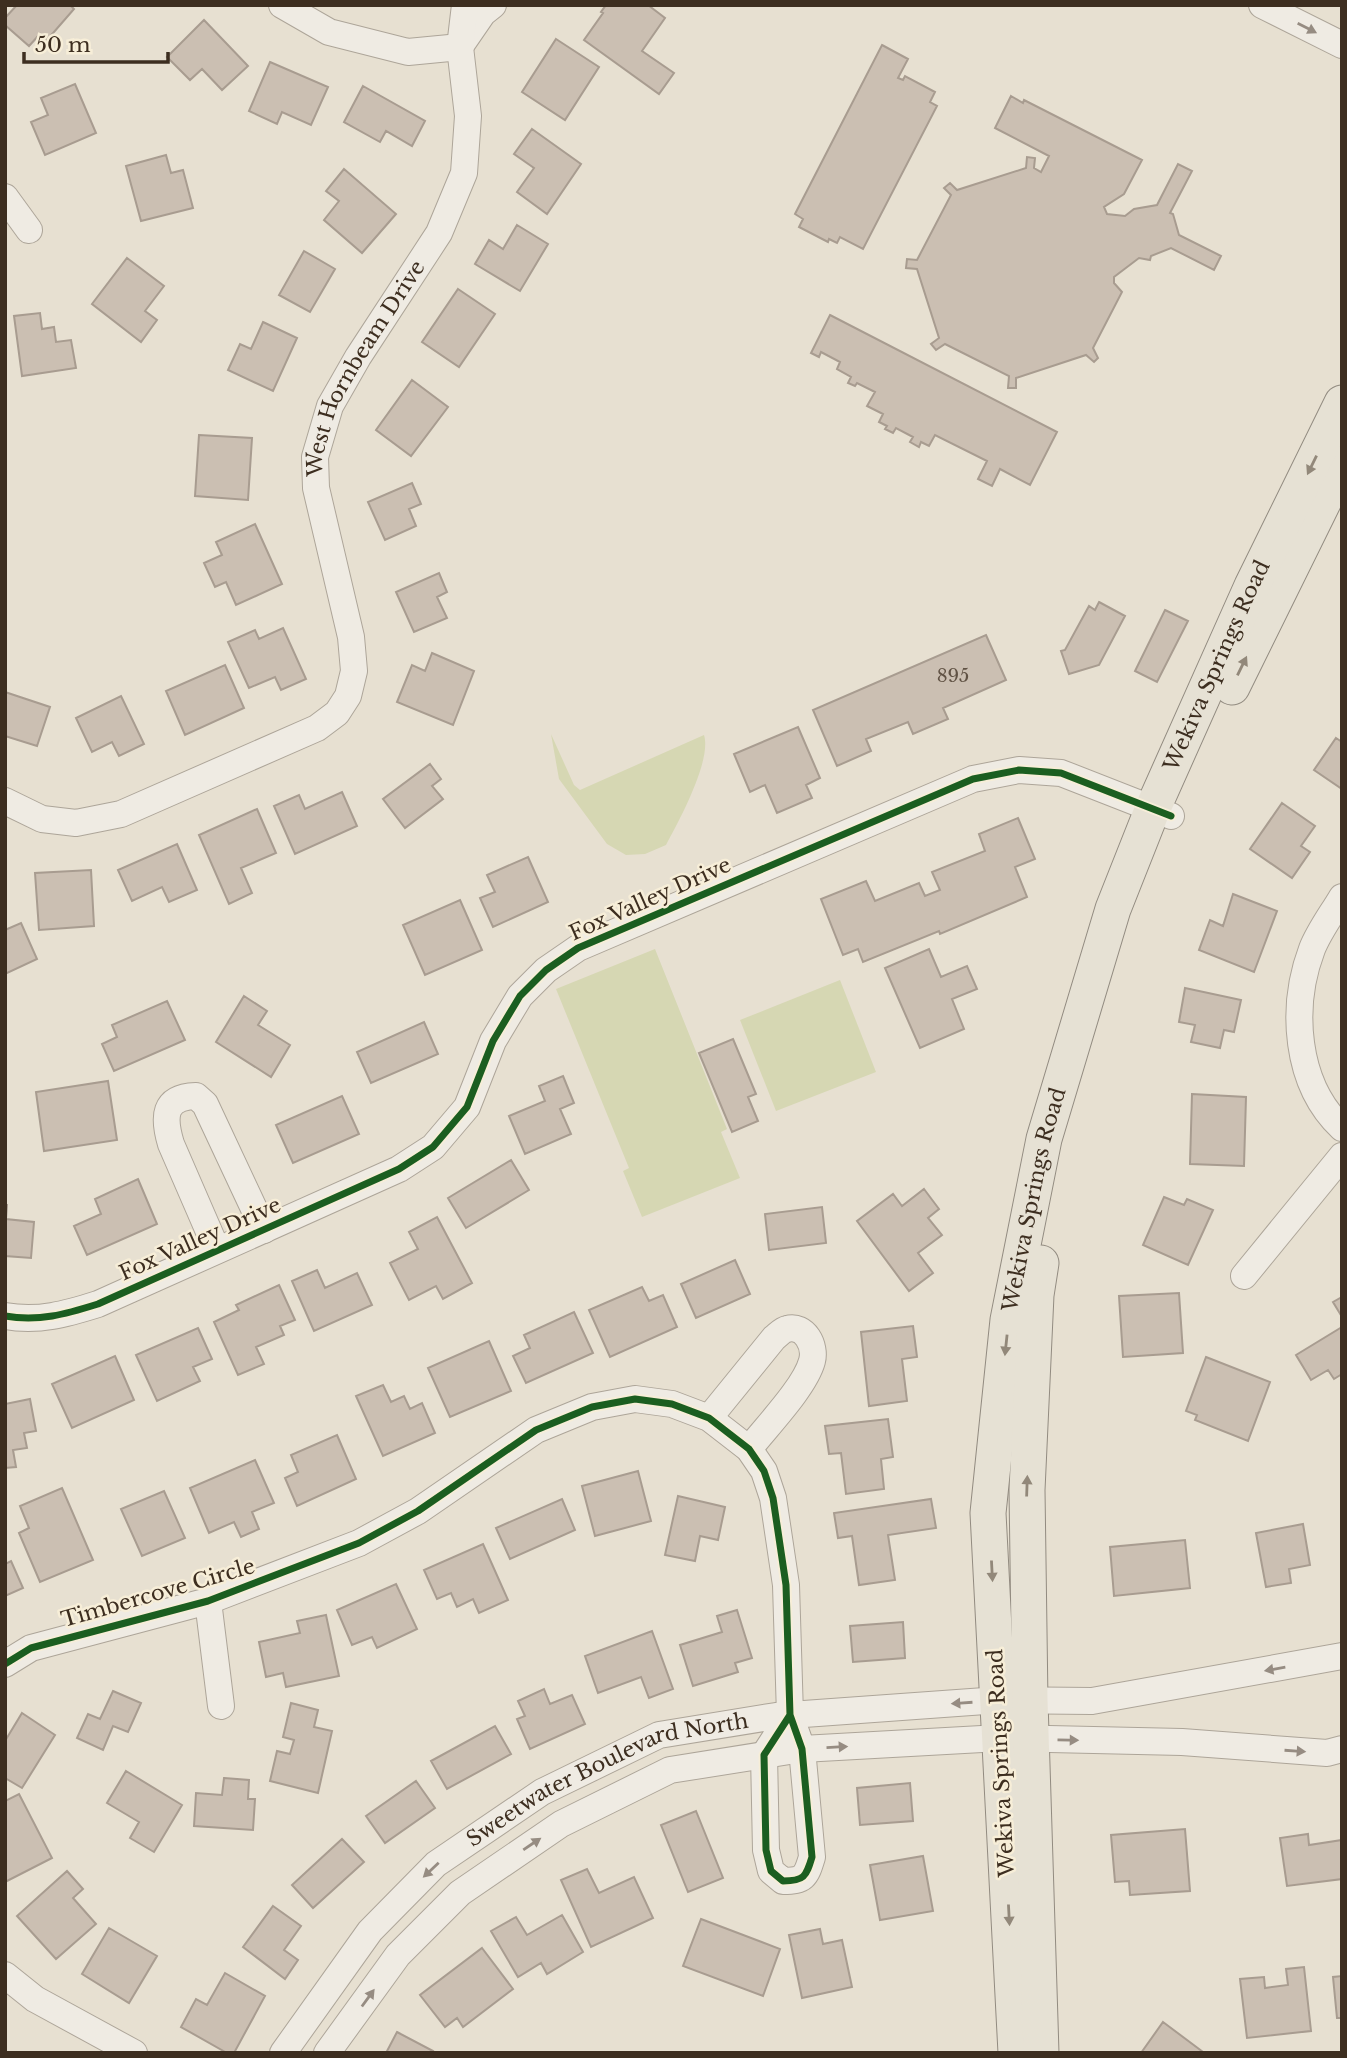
<svg xmlns="http://www.w3.org/2000/svg" width="1347" height="2058" font-family="'Libre Baskerville',serif">
<style>
.green{fill:#d6d7b3}
.building{fill:#cbbfb2;stroke:#a89c90;stroke-width:2}
.lines{fill:none;stroke-linecap:round;stroke-linejoin:round}
.minor-casing{stroke:#ada599;stroke-width:28}
.major-casing{stroke:#928b80;stroke-width:37}
.minor{stroke:#efebe3;stroke-width:26}
.major{stroke:#e6e1d4;stroke-width:35}
.cycleway-casing{stroke:#f7eed8;stroke-width:11}
.cycleway{stroke:#1b5e20;stroke-width:7}
.oneway{fill:#968c82}
.oneway2{fill:#92887a}
.labels{text-anchor:middle;stroke-width:5;stroke-linejoin:round;paint-order:stroke}
.number-label{font-size:18px;fill:#605244}
.street-label{font-size:21px;fill:#3d2e20;stroke:#f7eed8}
</style>
<rect width="100%" height="100%" fill="#e7e0d1"/>
<path class="green" d="M551 734 574 785 580 790 704 735C712 760 679 821 666 845L645 854 626 855 607 844 559 779Z
M655 949 727 1129 721 1132 740 1178 642 1217 623 1171 629 1168 556 989Z
M840 980 876 1072 776 1111 740 1020Z"/>
<path class="building" d="M17 5H70L74 9 47 40 40 34 29 46 5 25V18Z
M606 5H648L665 18 642 51 674 73 659 94 584 40 603 13 601 12Z
M204 20 248 66 222 90 202 69 190 80 167 57Z
M556 39 599 67 565 120 522 92Z
M882 45 908 59 898 78 903 80 905 76 935 92 930 102 937 106 863 249 840 237 837 243 829 239 828 242 799 227 803 219 795 214Z
M270 62 328 87 311 125 282 112 277 124 249 111Z
M75 84 96 133 45 155 31 122 48 115 41 98Z
M363 86 425 121 412 146 386 131 380 142 344 122Z
M1011 96 1023 103 1024 100 1142 160 1124 194 1104 207 1107 214 1125 216 1134 209 1157 205 1178 164 1192 171 1170 213 1173 214 1179 235 1221 256 1214 270 1171 248 1151 256 1150 260 1139 258 1114 277V283L1122 292 1093 348 1098 358 1094 362 1086 355 1016 378V388H1008L1009 376 945 344 936 350 931 344 939 338 917 269 906 268 907 259 917 260 951 195 944 188 950 183 957 190 1026 168 1027 157 1035 158 1034 168 1041 172 1049 156 995 128Z
M532 129 581 164 547 214 517 192 534 168 514 154Z
M166 155 171 173 183 170 193 208 141 221 126 166Z
M344 169 396 214 362 253 324 220 339 201 326 191Z
M517 225 548 244 520 291 475 264 489 240 503 249Z
M304 251 335 269 310 312 279 295Z
M127 258 164 286 145 311 157 320 141 342 92 304Z
M458 289 495 314 459 367 422 342Z
M40 313 42 329 54 327 56 342 71 340 76 368 22 376 14 316Z
M830 315 1057 432 1030 485 1000 469 992 486 978 479 987 461 935 435 929 446 921 442 919 447 910 442 913 437 896 428 893 433 885 429 887 426 879 422 883 414 867 406 875 392 857 383 855 386 848 383 851 377 837 369 840 362 821 352 819 357 811 353Z
M263 322 297 338 273 391 228 370 240 344 251 349Z
M412 380 448 407 411 456 376 430Z
M199 435 252 438 248 500 195 496Z
M412 483 421 504 409 509 416 526 385 540 368 502Z
M255 524 282 584 236 605 226 582 215 587 204 563 222 555 216 542Z
M439 573 447 592 437 597 447 618 414 632 396 592Z
M1099 602 1125 616 1099 665 1069 674 1061 651 1065 650 1089 606 1095 610Z
M1165 610 1188 621 1157 682 1135 671Z
M283 628 306 679 281 690 275 677 249 688 228 642 255 630 259 639Z
M986 635 1006 680 943 708 948 719 913 734 908 722 866 739 871 751 837 766 813 710Z
M432 653 474 671 453 725 397 702 412 665 425 671Z
M225 665 244 708 185 735 166 691Z
M5 692 50 707 37 746 5 736Z
M121 696 144 744 119 756 112 742 92 752 76 718Z
M798 727 820 778 806 785 812 798 777 813 765 785 750 792 734 754Z
M1336 738 1342 742V789L1314 770Z
M430 764 441 779 432 786 443 799 405 828 383 799Z
M342 792 357 826 295 854 274 806 299 795 305 809Z
M1282 803 1315 826 1301 846 1310 852 1292 878 1250 849Z
M257 809 276 853 241 868 252 893 229 904 199 835Z
M1018 818 1035 859 1015 867 1027 897 940 934 939 931 863 962 858 949 843 955 821 899 866 881 875 901 919 883 925 896 940 890 932 872 985 851 979 834Z
M177 844 197 890 169 902 162 887 132 901 118 870Z
M528 857 548 902 493 927 480 898 495 892 487 875Z
M91 870 94 926 39 930 35 873Z
M1233 894 1277 911 1254 972 1199 950 1210 920 1223 926Z
M460 900 482 950 425 975 403 925Z
M21 923 37 959 5 974V930Z
M929 949 941 977 967 966 977 989 952 999 964 1029 920 1048 885 968Z
M1185 988 1241 1000 1234 1032 1224 1030 1220 1048 1191 1042 1195 1025 1179 1022Z
M244 996 267 1011 258 1025 290 1045 271 1077 216 1042Z
M167 1001 185 1040 114 1071 102 1044 117 1037 112 1025Z
M424 1022 438 1054 371 1083 357 1052Z
M733 1039 756 1094 748 1097 758 1121 732 1132 699 1053Z
M563 1076 574 1103 560 1109 571 1134 525 1154 509 1116 545 1101 539 1086Z
M108 1081 117 1140 44 1151 36 1092Z
M1192 1094 1246 1097 1244 1166 1190 1164Z
M342 1096 359 1134 293 1163 276 1125Z
M511 1160 529 1190 466 1228 448 1198Z
M138 1179 157 1224 87 1255 74 1226 101 1214 95 1199Z
M924 1189 939 1209 928 1218 942 1235 918 1253 933 1273 909 1291 857 1221 893 1194 902 1206Z
M1164 1197 1184 1205 1187 1199 1213 1210 1188 1265 1143 1245Z
M5 1205H7L6 1219 34 1222 31 1258 5 1256Z
M822 1207 826 1243 769 1250 765 1214Z
M437 1217 472 1283 443 1299 436 1286 409 1300 390 1263 418 1249 409 1232Z
M735 1260 750 1294 696 1318 681 1284Z
M317 1270 325 1288 357 1273 372 1305 314 1331 292 1281Z
M279 1285 295 1320 280 1326 284 1335 256 1347 264 1364 238 1375 214 1322 239 1310 236 1305Z
M642 1287 649 1301 663 1295 677 1327 610 1357 589 1310Z
M1179 1293 1183 1353 1123 1357 1119 1296Z
M1342 1297V1317L1333 1302Z
M574 1312 593 1353 526 1383 513 1356 530 1348 524 1335Z
M913 1326 917 1357 902 1359 907 1401 869 1406 861 1332Z
M1342 1327V1374L1334 1379 1328 1370 1311 1380 1296 1355Z
M198 1328 212 1359 193 1367 200 1381 157 1401 136 1355Z
M489 1341 511 1391 450 1417 428 1368Z
M115 1356 134 1400 72 1428 52 1384Z
M1206 1357 1270 1382 1248 1441 1195 1420 1197 1415 1186 1411Z
M383 1385 391 1402 404 1396 410 1409 422 1403 435 1433 383 1456 356 1396Z
M30 1399 36 1431 24 1433 27 1448 13 1450 16 1467 5 1468V1404Z
M888 1419 893 1457 881 1459 884 1489 846 1494 841 1453 829 1454 825 1426Z
M337 1435 356 1479 297 1506 285 1478 298 1472 291 1455Z
M255 1460 274 1503 252 1512 259 1529 241 1537 234 1522 209 1533 190 1488Z
M638 1471 651 1521 595 1536 582 1486Z
M62 1488 93 1560 40 1582 19 1533 29 1528 20 1506Z
M164 1491 185 1538 142 1556 121 1509Z
M678 1496 725 1507 718 1540 700 1536 695 1561 665 1555Z
M562 1499 575 1530 510 1559 496 1528Z
M931 1499 936 1528 888 1535 895 1580 859 1585 852 1536 838 1538 834 1513Z
M1303 1524 1310 1565 1289 1569 1291 1583 1266 1587 1256 1533Z
M1185 1540 1190 1588 1114 1596 1110 1547Z
M483 1544 508 1600 479 1613 473 1599 457 1607 451 1593 437 1599 424 1570Z
M11 1561 23 1588 5 1596V1564Z
M396 1584 417 1629 377 1648 372 1637 352 1645 337 1610Z
M737 1610 752 1658 735 1663 738 1672 693 1686 680 1645 722 1632 717 1616Z
M326 1615 339 1676 286 1687 283 1673 266 1677 259 1642 300 1633 297 1621Z
M903 1622 905 1658 853 1662 850 1626Z
M652 1631 673 1689 649 1698 641 1677 598 1693 585 1656Z
M544 1689 550 1704 572 1695 585 1724 530 1749 517 1719 525 1716 518 1701Z
M113 1691 141 1703 128 1732 113 1726 103 1750 77 1738 88 1714 100 1719Z
M291 1703 318 1710 314 1727 332 1731 318 1793 270 1781 277 1751 290 1754 294 1740 283 1737Z
M22 1713 55 1735 22 1788 5 1778V1741Z
M495 1726 511 1754 447 1789 431 1761Z
M126 1771 182 1805 154 1852 130 1838 139 1822 107 1803Z
M224 1778 249 1780 248 1799H255L253 1830 194 1826 196 1793 222 1795Z
M416 1781 435 1808 385 1843 366 1816Z
M910 1783 913 1821 860 1825 857 1788Z
M19 1794 52 1858 5 1882V1801Z
M696 1811 723 1878 688 1892 661 1825Z
M1185 1829 1190 1891 1130 1895 1129 1881 1115 1882 1111 1835Z
M1308 1834 1309 1845 1342 1840V1879L1287 1886 1280 1838Z
M342 1839 364 1862 313 1908 292 1885Z
M923 1856 933 1911 880 1920 870 1865Z
M587 1869 599 1893 634 1877 653 1918 591 1947 561 1880Z
M67 1871 83 1889 73 1898 96 1924 56 1959 17 1916Z
M273 1906 301 1926 284 1950 298 1960 285 1979 243 1947Z
M562 1915 583 1952 547 1974 541 1963 518 1977 491 1931 516 1917 527 1935Z
M701 1919 780 1949 763 1996 683 1966Z
M109 1928 157 1956 129 2003 82 1974Z
M820 1929 823 1944 842 1940 852 1987 802 1998 789 1935Z
M482 1948 513 1989 463 2027 457 2018 445 2027 420 1995Z
M1304 1967 1311 2031 1247 2038 1240 1979 1264 1977 1265 1988 1288 1985 1286 1969Z
M225 1973 265 1996 234 2053H227L181 2027 196 1999 207 2005Z
M1342 1976V2018H1337L1333 1977Z
M1163 2022 1203 2052V2053H1141Z
M397 2032 433 2051 432 2053H386Z"/>
<g class="lines">
<g class="minor-casing">
<g id="minor">
<path d="M282 5 329 32 408 52 460 47"/>
<path d="M1262 5 1342 45"/>
<path d="M461 45 483 13 493 5"/>
<path d="M5 197 29 230"/>
<path id="s1" d="M5 801 42 819 76 823 121 814 317 728 337 713 348 696 354 671 351 637 316 488 315 457 330 406 358 357 439 233 464 173 468 116 460 47 465 5"/>
<path d="M1342 897C1332 914 1319 931 1312 949 1290 1007 1295 1084 1342 1128"/>
<path d="M217 1250 171 1144C163 1117 163 1097 196 1096L205 1104 264 1230"/>
<path d="M1244 1276 1342 1156"/>
<path d="M5 1316C39 1322 66 1314 98 1304L399 1169 433 1147 467 1107 493 1041 520 996 546 970 578 948 973 779 1019 770 1061 773 1171 816"/>
<path d="M709 1418 774 1338C778 1335 782 1330 787 1329 805 1324 816 1346 812 1361 805 1387 767 1426 749 1449"/>
<path d="M208 1601 221 1706"/>
<path d="M5 1664 31 1648 208 1601 359 1543 418 1511 536 1430 592 1407 635 1399 672 1404 709 1418 749 1449 764 1471 773 1498 786 1585 790 1715 802 1749 812 1857C806 1877 804 1881 783 1881L771 1871 766 1850 764 1755 790 1715"/>
<path d="M5 1975 35 1999 134 2053"/>
<path id="s2" d="M283 2053 370 1931 436 1864 542 1792 659 1735 776 1716 999 1700 1092 1701 1342 1656"/>
<path d="M327 2053 398 1955 460 1893 561 1824 670 1770 802 1749 1000 1738 1182 1742 1327 1753 1342 1749"/>
</g>
</g>
<g class="major-casing">
<g id="major">
<path d="M1232 687 1342 464"/>
<path id="s3" d="M1016 2053 988 1513 1008 1320 1044 1139 1113 909 1153 808 1252 586 1342 403"/>
<path d="M1041 2053 1030 1701 1027 1490 1036 1295 1041 1263"/>
</g>
</g>
<use href="#minor" class="minor"/>
<use href="#major" class="major"/>
<g class="cycleway-casing">
<path id="cycleway" d="M5 1316C39 1322 66 1314 98 1304L399 1169 433 1147 467 1107 493 1041 520 996 546 970 578 948 973 779 1019 770 1061 773 1171 816
M5 1664 31 1648 208 1601 359 1543 418 1511 536 1430 592 1407 635 1399 672 1404 709 1418 749 1449 764 1471 773 1498 786 1585 790 1715 802 1749 812 1857C806 1877 804 1881 783 1881L771 1871 766 1850 764 1755 790 1715"/>
</g>
<use href="#cycleway" class="cycleway"/>
</g>
<defs><path id="oneway-solid" d="M-6-.8H1V-3.2L6.5 0L1 3.2V.8H-6Z" transform="scale(1.75)"/></defs>
<g class="oneway">
<use href="#oneway-solid" transform="translate(1307 28) rotate(27)"/>
<use href="#oneway-solid" transform="translate(1275 1669) rotate(170)"/>
<use href="#oneway-solid" transform="translate(962 1703) rotate(176)"/>
<use href="#oneway-solid" transform="translate(1068 1740) rotate(1)"/>
<use href="#oneway-solid" transform="translate(837 1747) rotate(-3)"/>
<use href="#oneway-solid" transform="translate(1295 1751) rotate(4)"/>
<use href="#oneway-solid" transform="translate(532 1844) rotate(-34)"/>
<use href="#oneway-solid" transform="translate(431 1870) rotate(137)"/>
<use href="#oneway-solid" transform="translate(368 1998) rotate(-54)"/>
</g>
<g class="oneway2">
<use href="#oneway-solid" transform="translate(1312 465) rotate(116)"/>
<use href="#oneway-solid" transform="translate(1242 666) rotate(-64)"/>
<use href="#oneway-solid" transform="translate(1006 1345) rotate(96)"/>
<use href="#oneway-solid" transform="translate(1027 1486) rotate(-88)"/>
<use href="#oneway-solid" transform="translate(992 1571) rotate(87)"/>
<use href="#oneway-solid" transform="translate(1009 1915) rotate(87)"/>
</g>
<g class="labels">
<g class="number-label">
<text x="953" y="682">895</text>
</g>
<g class="street-label">
<text dy="7" stroke="none"><textPath href="#s1" startOffset="726">West Hornbeam Drive</textPath></text>
<text dy="7" stroke="none"><textPath href="#s3" startOffset="1424">Wekiva Springs Road</textPath></text>
<text transform="translate(650 899) rotate(-24)" y="7">Fox Valley Drive</text>
<text dy="7" stroke="none"><textPath href="#s3" startOffset="858">Wekiva Springs Road</textPath></text>
<text transform="translate(200 1239) rotate(-24)" y="7">Fox Valley Drive</text>
<text transform="translate(158 1593) rotate(-16)" y="7">Timbercove Circle</text>
<text transform="translate(1001 1763) rotate(-93)" y="7">Wekiva Springs Road</text>
<text dy="7" stroke="none"><textPath href="#s2" startOffset="438">Sweetwater Boulevard North</textPath></text>
</g>
</g>
<rect width="1347" height="2058" fill="none" stroke="#3d2e20" stroke-width="14"/>
<path d="M24 52v10h144v-10" fill="none" stroke="#3d2e20" stroke-width="3.5"/>
<text x="35" y="52" font-size="21" fill="#3d2e20" stroke="#f7eed8" stroke-width="5" paint-order="stroke">50 m</text>
</svg>
